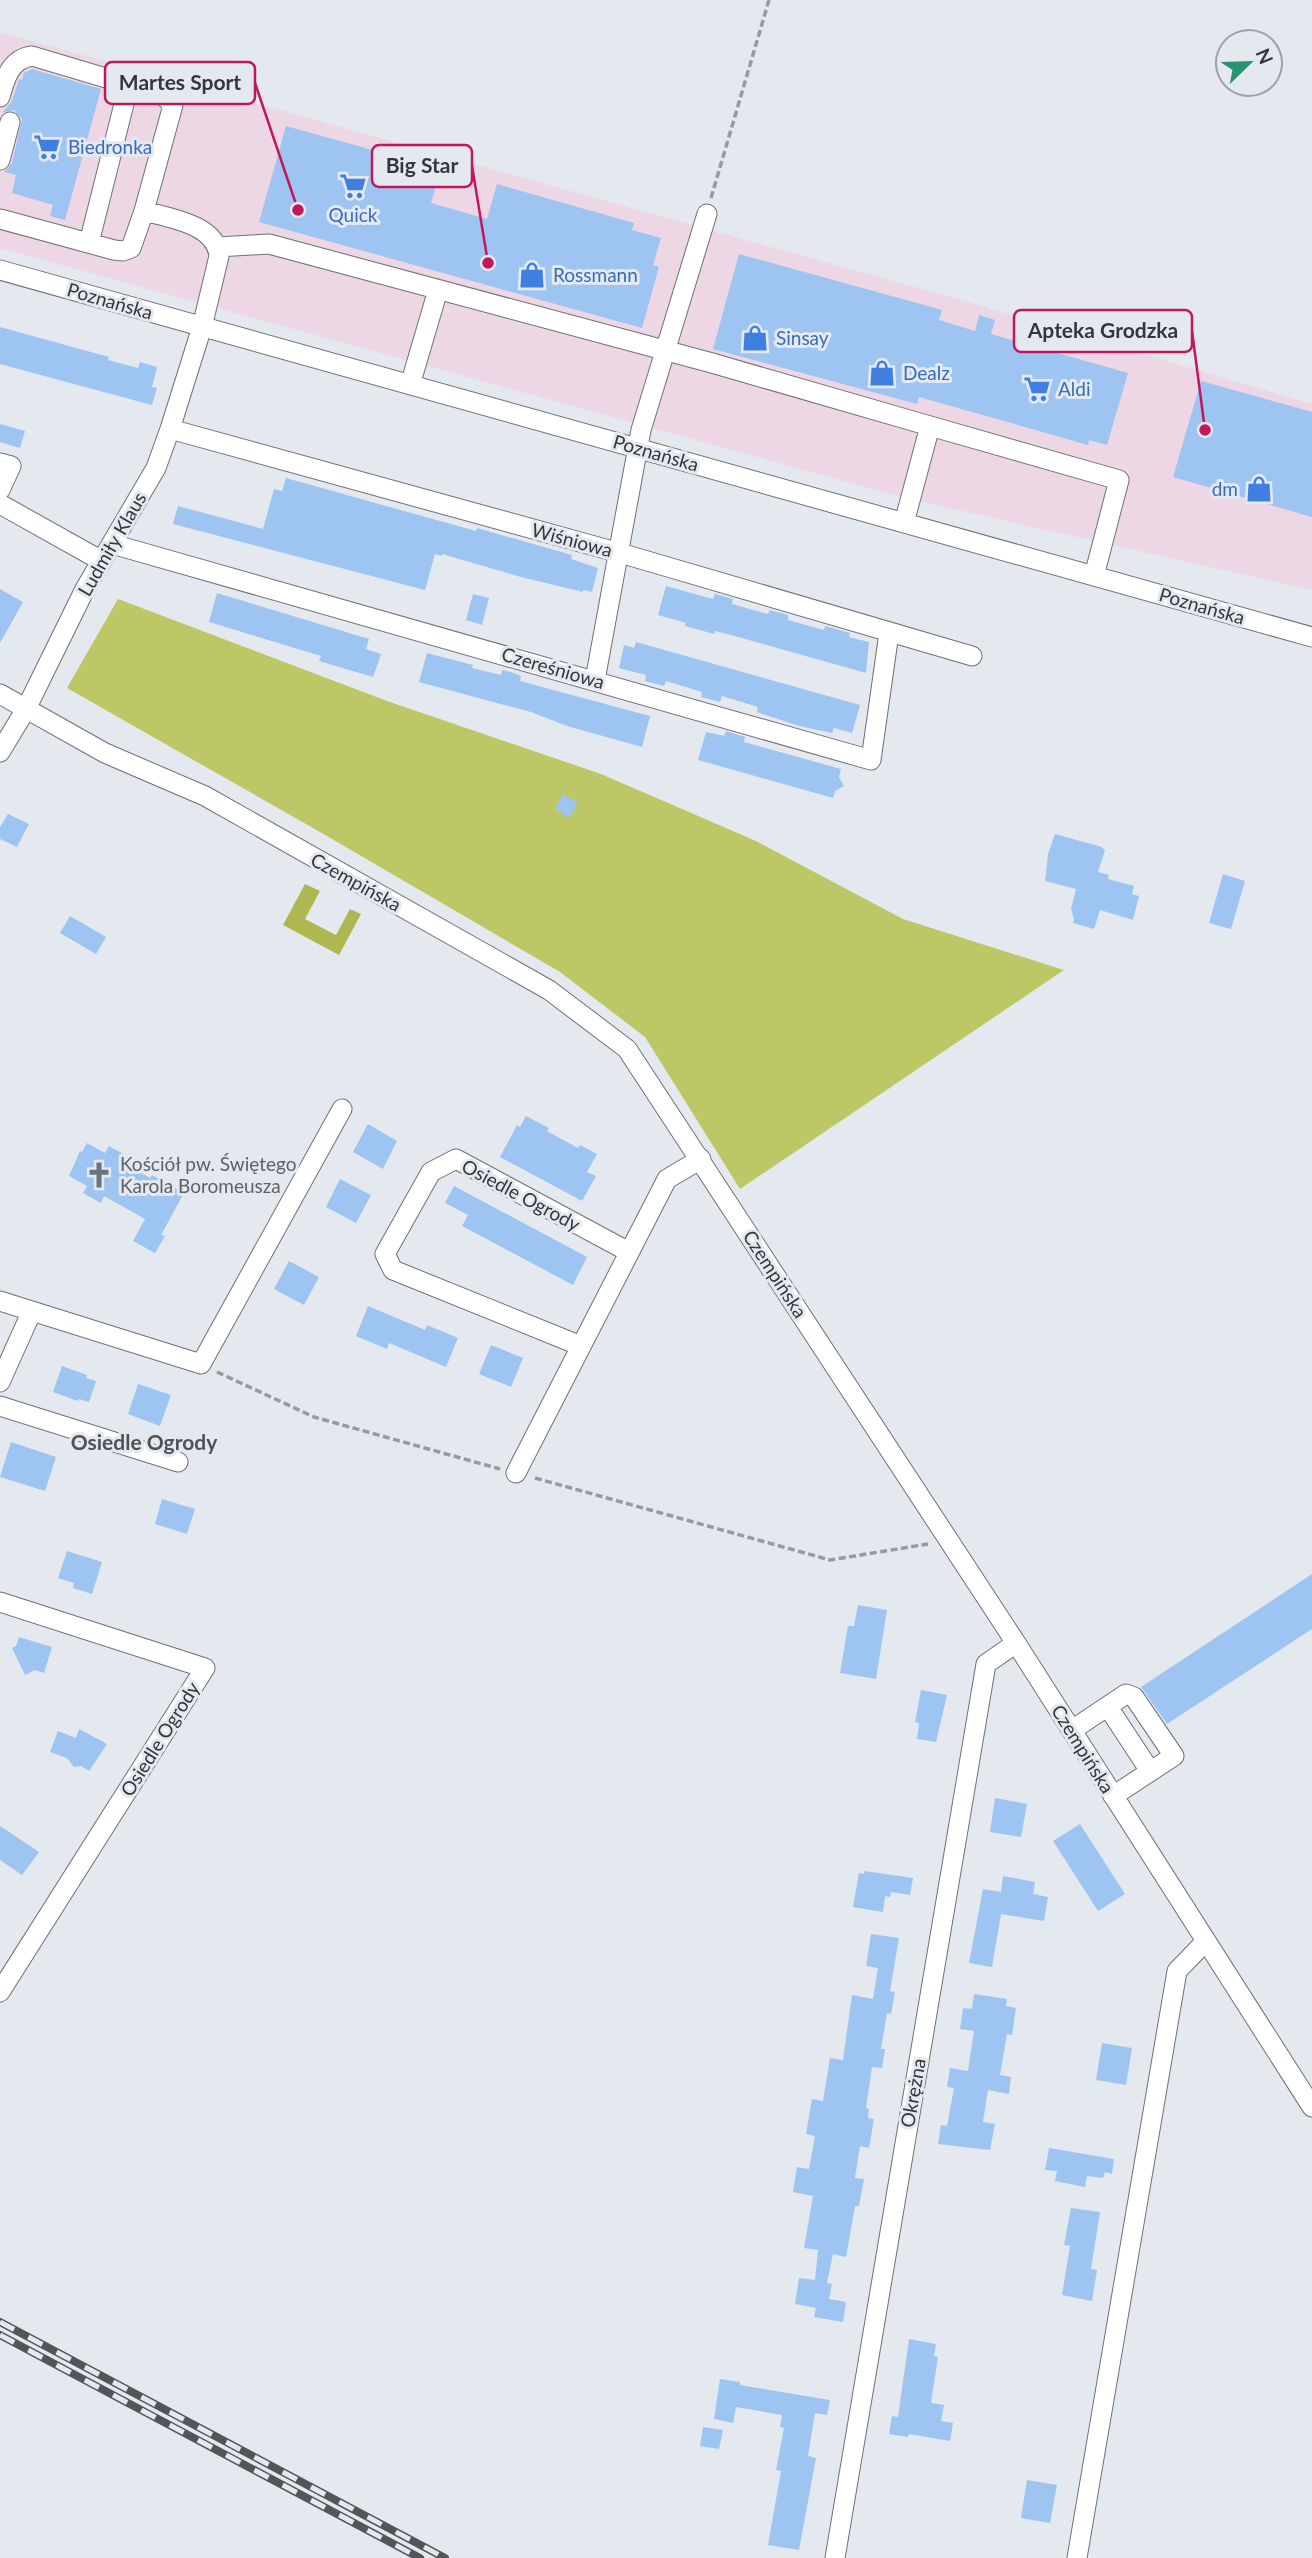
<svg xmlns="http://www.w3.org/2000/svg" width="1312" height="2558" font-family="Lato,sans-serif">
<style>
.commercial{fill:#edd7e4}
.green{fill:#bec766}
.forest{fill:#afb750}
.building{fill:#9ec4f1}
.lines{fill:none;stroke-linecap:round;stroke-linejoin:round}
.minor-casing{stroke:#6c7176;stroke-width:21}
.path{stroke:#979b9f;stroke-width:3.5;stroke-dasharray:7 3.5;stroke-linecap:butt}
.minor{stroke:#fff;stroke-width:19}
.rail-casing{stroke:#535659;stroke-width:8}
.rail{stroke:#e4e9ef;stroke-width:5;stroke-dasharray:16;stroke-linecap:butt}
.labels{text-anchor:middle;stroke-width:6;stroke-linejoin:round;paint-order:stroke}
.shop-label{font-size:19px;fill:#366cbe;stroke:#e4e9ef;text-anchor:start}
.street-label{font-size:19px;fill:#343639;stroke:#e4e9ef}
.worship-label{font-size:19px;fill:#5b616d;stroke:#e4e9ef;text-anchor:start}
.neighbourhood-label{font-size:21px;font-weight:bold;fill:#4f5358;stroke:#e4e9ef}
.leader{fill:none;stroke:#c2185b;stroke-width:2.5}
.callout-dot{fill:#c2185b;stroke:#e4e9ef;stroke-width:2.5}
.callout{fill:#e4e9ef;stroke:#c2185b;stroke-width:2.5}
.callout-label{font-size:21px;text-anchor:middle;font-weight:bold;fill:#343639}
</style>
<rect width="100%" height="100%" fill="#e4e9ef"/>
<path class="commercial" d="M0 32 965 301 1312 404V590L909 499 0 248Z"/>
<path class="green" d="M118 599 387 701 601 774 756 841 903 919 1064 970 740 1189 645 1037 560 972 320 832 67 688Z"/>
<path class="forest" d="M305 884 320 891 305 919 336 935 350 909 361 914 339 955 283 925Z"/>
<path class="building" d="M32 69 101 89 65 220 50 216 53 205 12 193 16 175 4 172 12 163 22 119 14 110 3 112 12 101 19 79 22 80 24 73Z
M286 126 441 169 431 203 487 219 497 184 634 223 632 230 661 238 653 265 659 267 642 328 259 222Z
M739 254 942 310 939 320 975 331 979 315 995 320 991 334 1128 373 1107 445 1089 440 1088 445 919 397 917 404 713 349Z
M0 327 109 357 108 360 138 368 140 362 157 367 152 387 157 388 152 405 0 364Z
M1201 381 1312 412V517L1173 477Z
M0 424 25 431 20 448 0 442Z
M286 478 476 531 477 528 572 555 571 559 598 568 592 592 583 590V592L521 577 442 554V556L435 554 425 590 173 524 178 506 263 529 274 489 282 491Z
M666 586 713 599 715 594 733 599 732 604 768 614 770 610 788 615V620L824 630 825 626 850 633 849 637 869 642 866 673 731 635 715 631 714 634 685 626 686 623 658 615Z
M0 589 23 602 0 643Z
M217 593 369 639 366 649 381 654 373 677 319 661 321 656 209 622Z
M473 594 489 598 482 625 466 620Z
M636 642 860 705 852 733 834 728 832 733 799 726 757 712 758 707 722 696 720 702 701 697 702 692 666 681 664 686 645 681 646 675 619 668 624 645 634 648Z
M427 653 473 665 472 668 501 675 502 670 511 672 521 676 520 681 650 716 642 747 567 726 531 712 419 682Z
M726 731 745 737 744 742 841 769 839 777 844 786 835 791 833 798 698 760 706 732 724 736Z
M563 794 578 803 569 818 555 809Z
M8 814 29 824 17 847 0 839V827Z
M1055 834 1102 847 1105 850 1098 872 1109 875 1108 879 1134 886 1132 894 1139 896 1133 920 1100 910 1094 929 1073 923 1074 919 1071 909 1076 889 1045 881 1048 854Z
M1223 874 1245 881 1231 929 1209 923Z
M70 916 106 937 96 954 60 933Z
M526 1116 549 1128 547 1131 578 1148 580 1145 597 1154 587 1172 596 1176 582 1201 500 1157 517 1125 520 1127Z
M368 1124 397 1141 383 1169 353 1152Z
M87 1143 105 1153 109 1146 127 1156 123 1163 150 1178 152 1175 184 1193 161 1235 165 1236 155 1253 133 1241 145 1219 104 1196 101 1203 83 1193 87 1186 69 1176 80 1151 82 1152Z
M340 1179 371 1195 356 1223 326 1207Z
M454 1186 587 1257 573 1285 462 1226 468 1215 445 1203Z
M289 1261 319 1277 304 1305 274 1289Z
M368 1306 425 1330 427 1325 458 1338 446 1367 389 1343 387 1349 356 1336Z
M491 1345 523 1358 511 1387 479 1374Z
M62 1366 87 1375 86 1378 96 1381 89 1402 79 1399 78 1401 53 1392Z
M138 1384 171 1395 160 1426 128 1414Z
M11 1442 56 1457 45 1491 0 1477Z
M162 1499 195 1509 187 1534 155 1524Z
M67 1551 102 1562 92 1594 73 1588 74 1583 58 1578Z
M1312 1574V1629L1167 1724 1141 1687Z
M858 1605 887 1610 876 1679 840 1673 848 1626H854Z
M19 1637 52 1647 44 1673 35 1670 25 1675 12 1648 16 1646Z
M921 1690 947 1695 936 1742 917 1739 919 1723 915 1722Z
M79 1729 107 1744 89 1771 81 1766 74 1767 67 1758 50 1752 58 1731 76 1738Z
M995 1798 1027 1804 1021 1837 990 1832Z
M1080 1824 1125 1894 1098 1911 1053 1841Z
M0 1826 39 1852 22 1875 0 1860Z
M864 1871 913 1878 910 1895 891 1892 890 1897 885 1896 883 1912 853 1907 859 1873 864 1874Z
M1003 1876 1035 1882 1033 1894 1048 1897 1044 1921 1001 1914 992 1967 969 1963 983 1889 1001 1892Z
M871 1934 899 1938 890 1991 895 1992 891 2014 887 2013 881 2049H885L882 2068 872 2067 866 2108 869 2109 868 2118 874 2119 869 2148 860 2146 855 2178 864 2179 859 2206H855L846 2257 833 2254 827 2283 832 2284 829 2299 846 2302 843 2322 814 2317 816 2308 795 2304 799 2278 815 2280 818 2250 804 2248 813 2196 793 2192 797 2167 809 2169 815 2136 806 2134 812 2099 823 2101 830 2058 843 2060 852 1995 873 1999 878 1968 866 1966Z
M974 1994 1007 1999 1006 2006 1016 2008 1012 2035 1007 2034 1000 2075 1011 2077 1009 2094 988 2090 983 2122 995 2124 990 2150 938 2144 941 2125 947 2126 954 2088 947 2087 950 2068 968 2071 974 2031 960 2029 963 2008 972 2009Z
M1102 2043 1132 2048 1126 2085 1096 2080Z
M1049 2148 1114 2159 1112 2174 1105 2172 1103 2178 1087 2176 1085 2187 1055 2181 1057 2171 1045 2170Z
M1071 2208 1100 2212 1091 2269 1097 2270 1092 2301 1062 2295 1070 2246 1064 2245Z
M909 2339 936 2344 934 2356 938 2357 931 2403 944 2405 941 2421 953 2423 950 2441 909 2434 908 2437 889 2434 892 2416 898 2417Z
M720 2379 740 2382V2385L830 2400 827 2415 815 2413 808 2456 816 2458 799 2550 768 2545 781 2471 776 2470 784 2428 780 2427 782 2415 736 2407 733 2423 714 2419Z
M703 2427 723 2430 719 2449 700 2446Z
M1027 2480 1057 2485 1050 2523 1021 2518Z"/>
<g class="lines">
<g class="minor-casing">
<path id="minor" d="M0 97C5 79 10 59 32 56L163 95 173 105 144 211 131 248 123 251 114 250 0 219
M0 160 10 122
M89 243 129 84
M217 247 269 244 712 363 930 426 904 523
M0 270 1312 637
M410 385 438 290
M930 426 1119 480 1094 576
M170 429 620 553 972 656
M0 463 11 466 0 490
M0 504 100 560
M112 544 871 760 889 633
M595 680 641 430 707 214
M0 694 105 753 205 796 549 990 627 1049 1016 1643 1312 2107
M0 752 26 709 85 589 156 468 170 429 202 327 219 256C216 224 169 218 144 211
M0 1301 201 1364 342 1109
M581 1346 393 1270 385 1254 431 1172 456 1159 629 1252
M0 1382 32 1311
M0 1406 178 1462
M516 1473 667 1179 701 1159
M0 1602 205 1668 0 1992
M1108 1707 1150 1771
M1072 1730 1126 1694 1134 1697 1174 1756 1113 1796
M835 2558 986 1664 1016 1643
M1077 2558 1177 1971 1205 1942"/>
</g>
<path class="path" d="M711 198 769 0
M217 1372 314 1417 500 1469
M535 1478 830 1560 928 1544"/>
<use href="#minor" class="minor"/>
<g class="rail-casing">
<path id="rail" d="M0 2322 445 2558
M0 2335 420 2558"/>
</g>
<use href="#rail" class="rail"/>
</g>
<defs>
<g id="supermarket-bare" transform="scale(2.1)"><path d="M-6-5.5h2.5l.6 2H6L4.5 2H-2.5L-4.4-4H-6ZM-1.5 3.2a1.3 1.3 0 1 0 .1 0ZM3 3.2a1.3 1.3 0 1 0 .1 0Z" fill="#3f7fe0" stroke="#e4e9ef" stroke-width="2.5" paint-order="stroke"/></g>
<g id="shop-bare" transform="scale(2.1)"><path d="M-5-2.5h2.3a2.7 3.5 0 0 1 5.4 0H5L5.5 6h-11ZM-1.5-2.5h3a1.5 2.3 0 0 0-3 0Z" fill="#3f7fe0" stroke="#e4e9ef" stroke-width="2.5" paint-order="stroke"/></g>
<g id="church-bare" transform="scale(2.1)"><path d="M-1.2-6h2.4v3.5h3.3v2.4h-3.3V6h-2.4V-.1h-3.3v-2.4h3.3Z" fill="#6b7280" stroke="#e4e9ef" stroke-width="2.5" paint-order="stroke"/></g>
</defs>
<g fill-rule="evenodd">
<use href="#supermarket-bare" x="47" y="147"/>
<use href="#supermarket-bare" x="353" y="186"/>
<use href="#shop-bare" x="532" y="275"/>
<use href="#shop-bare" x="755" y="338"/>
<use href="#shop-bare" x="882" y="373"/>
<use href="#supermarket-bare" x="1037" y="389"/>
<use href="#shop-bare" x="1259" y="489"/>
<use href="#church-bare" x="99" y="1175"/>
</g>
<g class="labels">
<g class="shop-label">
<text x="68" y="154">Biedronka</text>
<text x="353" y="222" text-anchor="middle">Quick</text>
<text x="553" y="282">Rossmann</text>
<text x="776" y="345">Sinsay</text>
<text x="903" y="380">Dealz</text>
<text x="1058" y="396">Aldi</text>
<text x="1238" y="496" text-anchor="end">dm</text>
</g>
<g class="street-label">
<text transform="translate(110 301) rotate(16)" y="7">Poznańska</text>
<text transform="translate(656 453) rotate(16)" y="7">Poznańska</text>
<text transform="translate(572 540) rotate(15)" y="7">Wiśniowa</text>
<text transform="translate(112 544) rotate(-60)" y="7">Ludmiły Klaus</text>
<text transform="translate(1202 606) rotate(16)" y="7">Poznańska</text>
<text transform="translate(553 668) rotate(16)" y="7">Czereśniowa</text>
<text transform="translate(356 882) rotate(29)" y="7">Czempińska</text>
<text transform="translate(521 1195) rotate(28)" y="7">Osiedle Ogrody</text>
<text transform="translate(775 1274) rotate(57)" y="7">Czempińska</text>
<text transform="translate(160 1739) rotate(-58)" y="7">Osiedle Ogrody</text>
<text transform="translate(1083 1749) rotate(58)" y="7">Czempińska</text>
<text transform="translate(913 2093) rotate(-80)" y="7">Okrężna</text>
</g>
<g class="worship-label">
<text x="120" y="1171">Kościół pw. Świętego<tspan x="120" dy="22">Karola Boromeusza</tspan></text>
</g>
<g class="neighbourhood-label">
<text x="144" y="1450">Osiedle Ogrody</text>
</g>
</g>
<path class="leader" d="M298 210L255 83M488 263L472 166M1205 430L1192 331"/>
<g class="callout-dot">
<circle cx="298" cy="210" r="7"/>
<circle cx="488" cy="263" r="7"/>
<circle cx="1205" cy="430" r="7"/>
</g>
<g class="callout">
<rect x="105" y="62" width="150" height="42" rx="7"/>
<rect x="372" y="145" width="100" height="42" rx="7"/>
<rect x="1014" y="310" width="178" height="42" rx="7"/>
</g>
<g class="callout-label">
<text x="180" y="90">Martes Sport</text>
<text x="422" y="173">Big Star</text>
<text x="1103" y="338">Apteka Grodzka</text>
</g>
<g transform="translate(1249 63) rotate(67)"><circle r="33" fill="#e4e9ef" stroke="#9ea1a6" stroke-width="2"/>
<path d="M0-5L12 26L0 18L-12 26Z" fill="#2b9371"/>
<text y="-10" font-size="19" font-weight="bold" text-anchor="middle" fill="#343639">N</text>
</g>
</svg>
